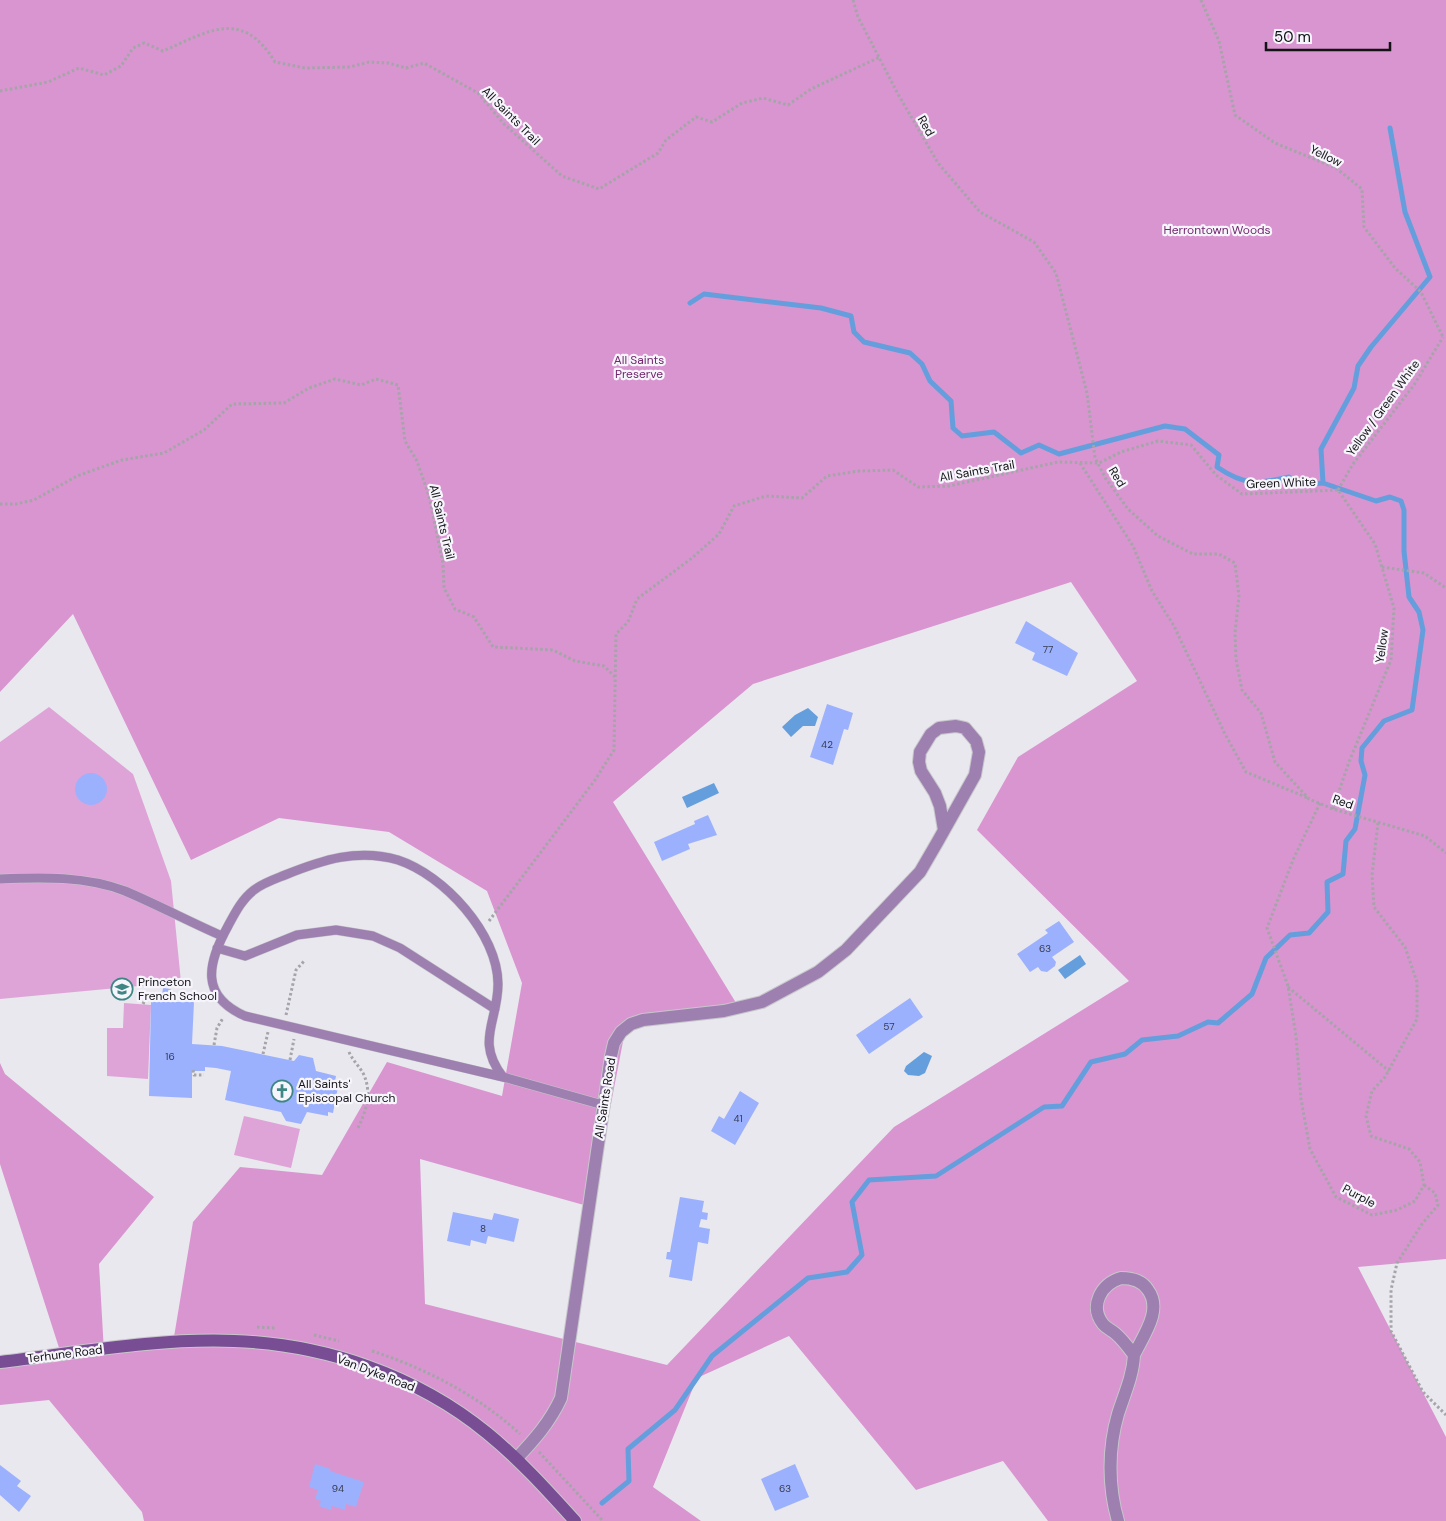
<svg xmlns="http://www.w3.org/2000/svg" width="1446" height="1521" font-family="'DM Sans',sans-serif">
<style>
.green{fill:#dfa4d7}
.forest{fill:#d995d0;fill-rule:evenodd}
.water{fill:#659edd}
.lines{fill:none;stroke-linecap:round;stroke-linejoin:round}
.stream{stroke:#659edd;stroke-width:5}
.building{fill:#9cb1fd}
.lane-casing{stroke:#c7c6cb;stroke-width:10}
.street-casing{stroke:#c7c6cb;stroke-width:14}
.secondary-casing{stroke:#c7c6cb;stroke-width:14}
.path{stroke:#a5a4a9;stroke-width:3;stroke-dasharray:2.5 2.5;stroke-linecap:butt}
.lane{stroke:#9d80b0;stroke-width:9}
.street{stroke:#9d80b0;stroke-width:12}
.secondary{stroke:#784d93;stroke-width:12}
.labels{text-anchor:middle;stroke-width:4.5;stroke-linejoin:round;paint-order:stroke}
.number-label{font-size:10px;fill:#353a4f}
.street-label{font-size:12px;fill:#131215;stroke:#f6f5fc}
.park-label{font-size:12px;fill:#73256d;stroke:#f6f5fc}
.poi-label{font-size:12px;fill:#131215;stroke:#f6f5fc;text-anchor:start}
</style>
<rect width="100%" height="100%" fill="#e9e8ee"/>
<path class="green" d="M49 707 133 774 171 881 181 982 0 999V742Z
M124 1003 151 1005 148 1079 107 1076V1028H123Z
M244 1116 300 1129 291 1168 234 1155Z"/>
<path class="forest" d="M0 0H1446V1259L1358 1267 1446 1437V1521H1048L1003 1461 916 1490 789 1336 697 1378 653 1487 701 1521H144L142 1512 49 1400 0 1405V1365L62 1357 0 1164V1063L5 1074 154 1197 99 1264 104 1352 173 1343 193 1222 240 1167 322 1175 387 1062 502 1096 522 983 487 891 389 832 279 818 191 860 73 614 0 692ZM1071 582 1137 681 1018 757 977 830 1129 981 894 1127 667 1365 425 1304 420 1159 591 1207 626 1026 741 1011 613 802 753 684Z"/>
<path class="water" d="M808 708 818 717 815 726H803L791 737 782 727 795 715Z
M714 783 719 793 687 808 682 797Z
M1080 955 1086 964 1065 979 1058 970Z
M924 1052 932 1056 925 1073 919 1076 908 1075 904 1071 906 1066Z"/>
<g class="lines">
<path class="stream" d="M1323 483 1321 449 1354 388 1358 366 1371 347 1430 277 1405 212 1390 128
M602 1503 629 1481 628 1449 675 1410 712 1356 808 1278 847 1272 862 1255 852 1202 869 1180 936 1176 1044 1107 1062 1106 1091 1062 1125 1054 1142 1040 1178 1036 1208 1022 1218 1023 1252 994 1266 958 1290 935 1309 933 1328 912 1327 882 1343 874 1346 841 1355 829 1365 775 1361 761 1362 748 1384 721 1412 710 1423 630 1419 612 1409 597 1404 551V510L1401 501 1390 497 1376 501 1323 483 1300 485 1289 477C1258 484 1245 486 1217 467L1219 455 1185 429 1165 426 1059 454 1039 445 1021 453 994 432 962 436 953 428 951 401 930 381 922 364 910 353 864 342 854 332 851 316 821 308 704 294 690 303"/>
</g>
<path class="building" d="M1026 621 1078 653 1067 676 1032 660 1035 653 1015 643Z
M827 704 853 713 848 730 844 729 833 765 810 757Z
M75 789a16 16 0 1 1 32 0a16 16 0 1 1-32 0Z
M708 815 717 835 688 844 690 849 662 861 654 842 695 824 694 821Z
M1059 921 1074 942 1052 957 1056 962 1055 966 1047 972 1041 971 1038 967 1030 972 1017 954 1048 933 1045 930Z
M163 988 171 989V995H162Z
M910 998 923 1017 869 1054 856 1035Z
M151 1002H194L192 1044 222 1046 294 1061 299 1055 313 1058 316 1071 336 1076 335 1081 339 1082 333 1113 328 1112V1116L307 1112 301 1124 286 1121 281 1112 225 1100 231 1071 216 1068 205 1067V1071H192V1098L149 1096Z
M740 1091 759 1103 735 1145 711 1131 719 1116 724 1119Z
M680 1197 704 1201 702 1212 708 1213 707 1220 701 1219 699 1227 710 1229 708 1244 698 1242 692 1281 669 1277 672 1260 666 1259 667 1252H670Z
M453 1212 492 1220 494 1213 519 1219 514 1242 488 1236 486 1244 471 1240 470 1246 447 1241Z
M315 1464 331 1469 330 1471 364 1482 356 1507 346 1504 345 1510 332 1506 331 1510 319 1506 321 1501 315 1499 318 1490 309 1487Z
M795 1464 809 1497 775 1511 761 1479Z
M0 1465 21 1481 17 1486 31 1496 19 1512 0 1495Z"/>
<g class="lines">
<g class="lane-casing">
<path id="lane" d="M0 879C41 877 86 876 125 891 158 905 190 922 222 936
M217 948 245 956 297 935 336 930 373 936 400 948 495 1009
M503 1077C475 1041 498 1022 498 984 498 934 444 875 398 860 358 848 322 860 285 875 275 879 263 883 254 890 242 899 235 913 228 926 207 964 200 996 245 1016L507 1078 603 1105"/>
</g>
<g class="street-casing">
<path id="street" d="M1121 1278C1132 1278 1142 1280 1148 1290 1163 1310 1143 1336 1134 1355 1128 1347 1123 1340 1116 1334 1112 1330 1107 1329 1103 1324 1089 1306 1101 1284 1121 1278Z
M517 1458C534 1440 550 1422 561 1398L611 1056 614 1043 621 1032 631 1024 643 1020 724 1011 762 1002 818 972 846 950 920 872 938 841 975 775 979 752 976 741 965 728 956 726 939 728 931 734 920 752 919 762 921 771 935 793 940 806 944 830
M1118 1521C1108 1487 1108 1448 1118 1414 1124 1395 1133 1376 1134 1355"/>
</g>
<g class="secondary-casing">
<path id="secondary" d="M0 1362C77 1353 156 1338 234 1341 324 1344 416 1375 487 1433 519 1459 547 1490 575 1521"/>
</g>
<path class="path" d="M853 0 858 17 898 94 938 163 980 212 1034 242 1056 273 1087 393 1095 458 1106 479 1128 509 1158 536 1193 554H1219L1235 563 1239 596 1235 633 1236 659 1242 690 1261 713 1275 762 1309 799 1333 809 1425 836 1446 853
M1201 0 1219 41 1235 115 1275 143 1336 168 1362 189 1364 227 1395 268 1421 292 1443 337
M0 91 48 82 79 68 104 75 121 66 133 48 144 43 163 51C209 31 242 8 275 62L305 68 350 67 369 62 388 63 406 68 424 63 478 93 504 124 562 176 599 189 658 153 666 140 696 117 712 122 742 103 763 98 788 105 811 89 880 57
M1080 463 1133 546 1152 591 1174 626 1225 734 1246 772 1308 798
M1338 490 1353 464 1414 385 1443 337
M0 504H16L34 500 77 476 122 460 164 453 204 430 232 404 284 403 309 388 335 379 361 385 376 379 398 385 405 441 417 461 429 496 443 563 444 588 455 609 474 617 493 647 553 650 575 661 604 666 616 678
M1382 567 1424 573 1446 588
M1320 803 1293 860 1267 928 1288 986 1296 1036 1301 1099 1310 1149 1336 1197 1372 1215 1397 1210 1415 1201 1424 1185 1420 1162 1409 1149 1371 1136 1366 1116 1372 1091 1385 1077 1417 1019V982L1405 947 1374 907 1372 875 1378 823
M1333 809 1349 762 1391 660 1394 608 1375 544 1338 490
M489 921 595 780 614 750 616 634 628 622 637 599 692 558 719 534 734 506 766 496 802 498 827 476 859 471 893 470 918 487 949 486 1058 462 1099 463 1121 452 1158 441 1191 445 1216 475 1242 494 1338 490
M1288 987 1389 1071
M143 1004 146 998 154 996 206 1000
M286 1015 296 970 305 960
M214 1045 217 1028 223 1018
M349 1052C353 1061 360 1067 364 1075 372 1094 366 1111 358 1128
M263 1054 268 1032
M290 1060 294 1039
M193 1070 194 1075H204
M1424 1185 1435 1193 1438 1205 1422 1224 1397 1263 1391 1290V1331L1423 1392 1446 1415
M257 1327 276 1328
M314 1335 339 1341
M372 1351C425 1368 479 1396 520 1434
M539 1452 603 1521"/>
<use href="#lane" class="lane"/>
<use href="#street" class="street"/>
<use href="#secondary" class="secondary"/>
</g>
<defs>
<g id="school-ring" transform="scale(1.125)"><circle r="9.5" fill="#f6f5fc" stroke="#3e8684" stroke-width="1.5"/><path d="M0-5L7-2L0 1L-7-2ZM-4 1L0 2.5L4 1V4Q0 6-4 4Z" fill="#3e8684"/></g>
<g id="church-ring" transform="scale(1.125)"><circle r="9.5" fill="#f6f5fc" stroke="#3e8684" stroke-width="1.5"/><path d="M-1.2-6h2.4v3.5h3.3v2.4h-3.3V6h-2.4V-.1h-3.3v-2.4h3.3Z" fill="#3e8684"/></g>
</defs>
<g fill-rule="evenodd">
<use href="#school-ring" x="122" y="989"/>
<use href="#church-ring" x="282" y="1091"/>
</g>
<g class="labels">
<g class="number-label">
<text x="1048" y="653">77</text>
<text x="827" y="748">42</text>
<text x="1045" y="952">63</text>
<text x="889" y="1030">57</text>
<text x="170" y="1060">16</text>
<text x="738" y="1122">41</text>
<text x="483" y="1232">8</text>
<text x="338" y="1492">94</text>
<text x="785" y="1492">63</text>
</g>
<g class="street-label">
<text transform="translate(511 116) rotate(45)" y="4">All Saints Trail</text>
<text transform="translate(926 126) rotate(60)" y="4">Red</text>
<text transform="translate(1326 156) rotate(26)" y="4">Yellow</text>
<text transform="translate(1383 408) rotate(-54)" y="4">Yellow / Green White</text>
<text transform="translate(977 471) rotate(-10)" y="4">All Saints Trail</text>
<text transform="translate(1117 477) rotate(59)" y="4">Red</text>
<text transform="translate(1281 483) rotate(-2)" y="4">Green White</text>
<text transform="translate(442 522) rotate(77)" y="4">All Saints Trail</text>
<text transform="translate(1382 646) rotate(-82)" y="4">Yellow</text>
<text transform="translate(1343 802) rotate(19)" y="4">Red</text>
<text transform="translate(605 1098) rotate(-81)" y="4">All Saints Road</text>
<text transform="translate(1359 1196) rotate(28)" y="4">Purple</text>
<text transform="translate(65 1354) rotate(-7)" y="4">Terhune Road</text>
<text transform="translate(376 1373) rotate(21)" y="4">Van Dyke Road</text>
</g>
<g class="park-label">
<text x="1217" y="234">Herrontown Woods</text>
<text x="639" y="364">All Saints<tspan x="639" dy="14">Preserve</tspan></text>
</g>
<g class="poi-label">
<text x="138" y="986">Princeton<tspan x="138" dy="14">French School</tspan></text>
<text x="298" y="1088">All Saints'<tspan x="298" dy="14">Episcopal Church</tspan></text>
</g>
</g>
<path d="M1266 42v8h124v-8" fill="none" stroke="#131215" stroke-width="2.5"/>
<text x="1274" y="42" font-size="15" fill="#131215" stroke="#f6f5fc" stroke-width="4" paint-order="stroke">50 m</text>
</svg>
